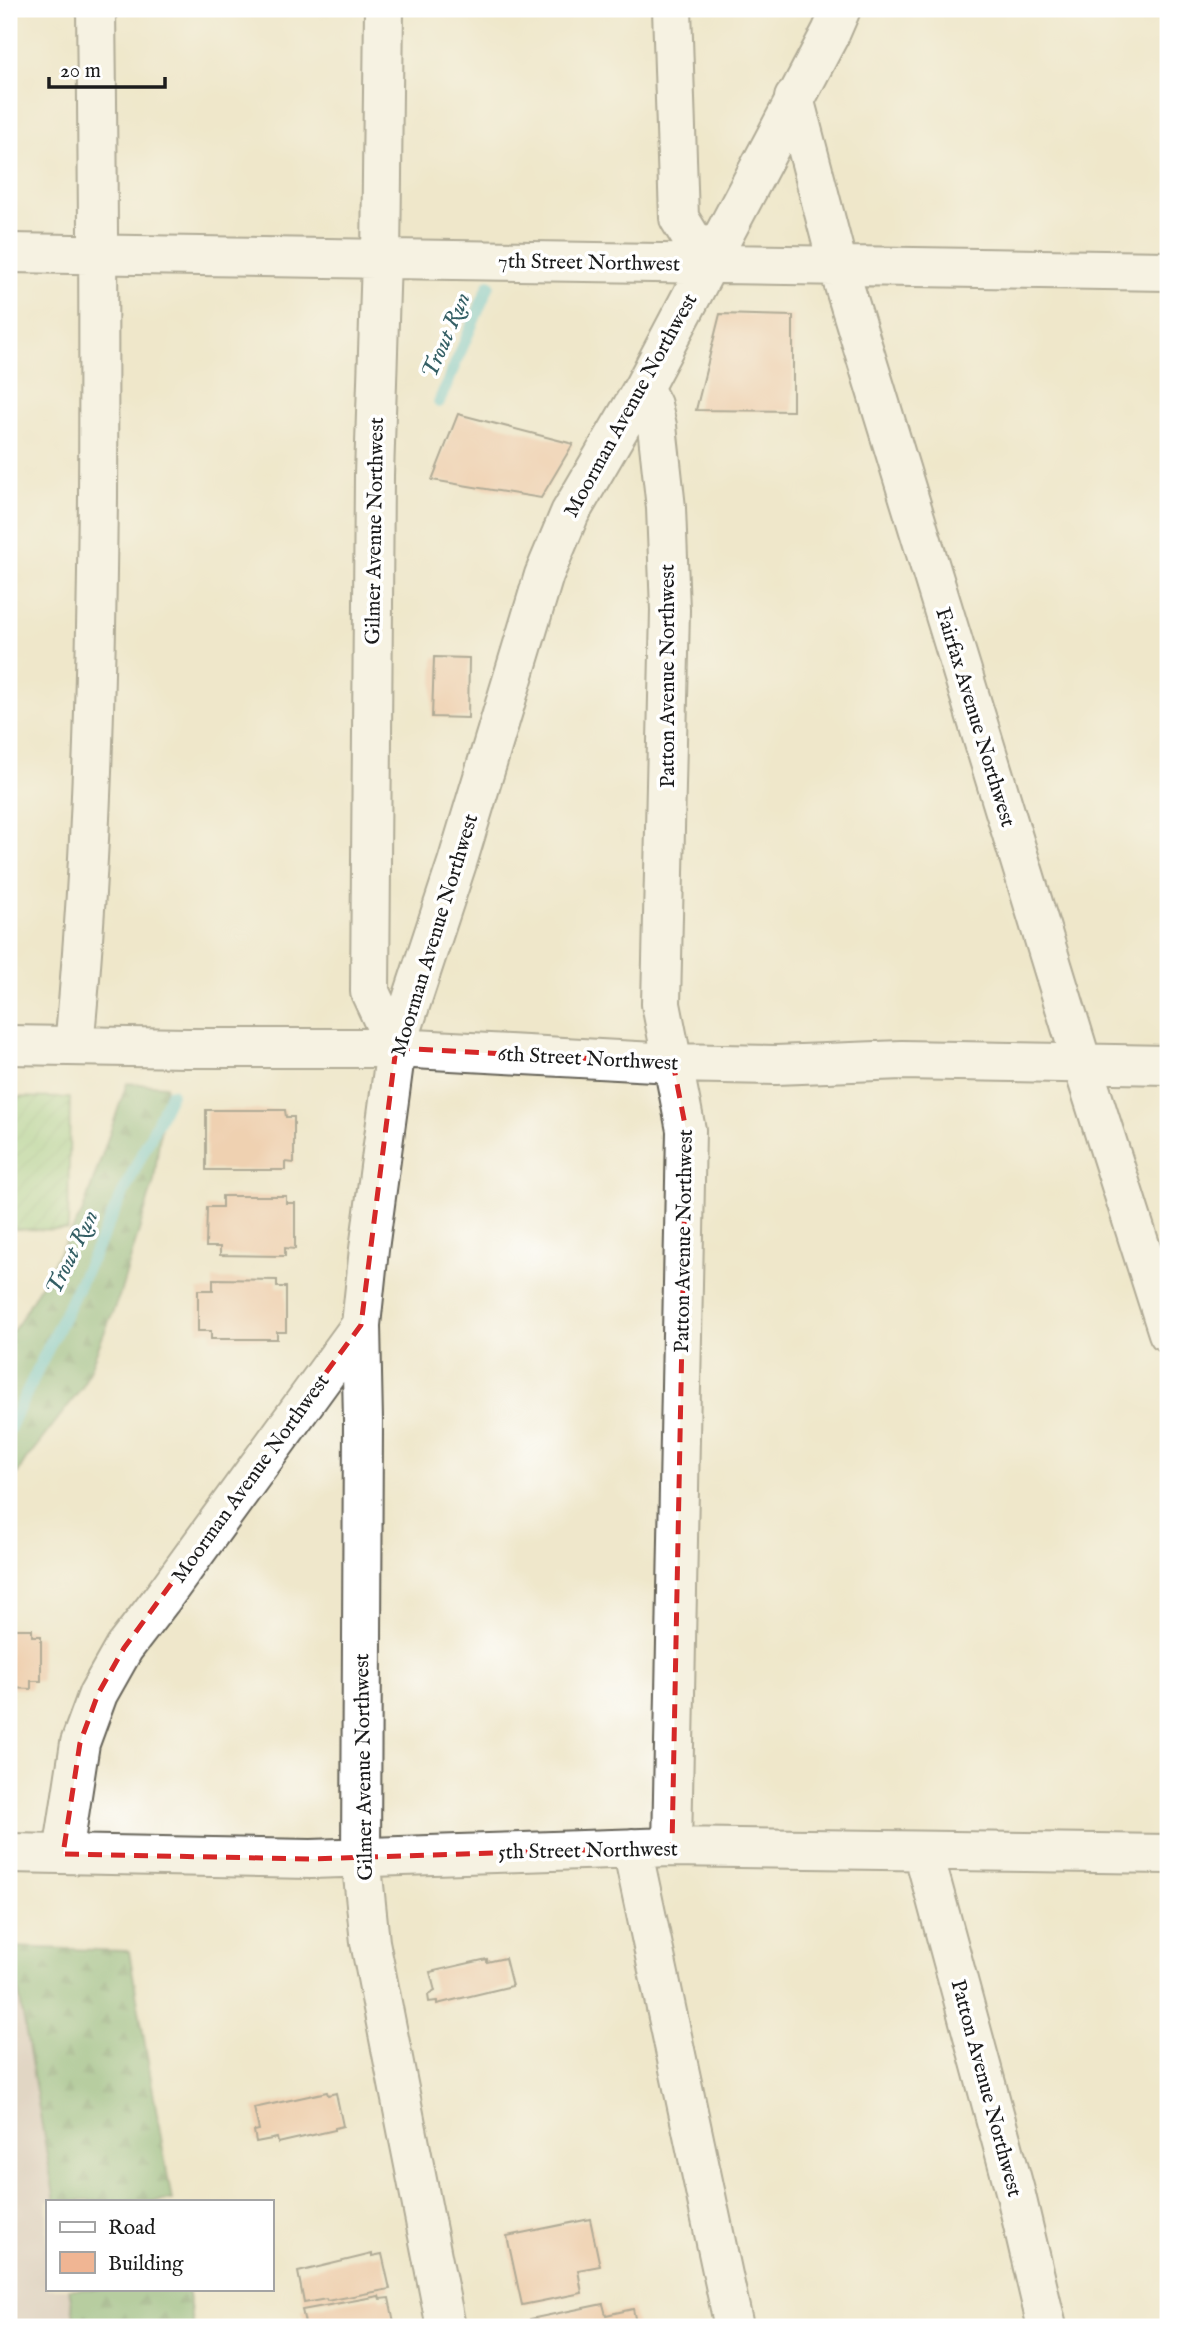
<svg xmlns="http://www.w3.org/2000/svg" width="1177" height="2336" font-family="'IM FELL English',serif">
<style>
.industrial{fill:#d1c0bd}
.forest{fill:url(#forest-firs);stroke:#486545;stroke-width:2}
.garden{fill:url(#garden-furrows);stroke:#56734e;stroke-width:2}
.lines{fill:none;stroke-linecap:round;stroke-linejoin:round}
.stream{stroke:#59c4d2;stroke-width:12}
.building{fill:#f0b593}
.minor-casing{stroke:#666359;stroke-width:42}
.minor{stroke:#fff;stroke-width:38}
.marked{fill:none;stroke:#d62828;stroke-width:5;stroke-dasharray:14 9;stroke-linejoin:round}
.labels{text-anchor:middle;stroke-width:7;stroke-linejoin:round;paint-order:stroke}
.street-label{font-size:21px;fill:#1c1c1c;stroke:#fff}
.water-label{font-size:23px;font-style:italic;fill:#345f65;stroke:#fff}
</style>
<defs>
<pattern id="forest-firs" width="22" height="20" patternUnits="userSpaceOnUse" patternTransform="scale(1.75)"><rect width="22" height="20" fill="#73ae6e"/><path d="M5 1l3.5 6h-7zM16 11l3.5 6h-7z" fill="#5e8d5a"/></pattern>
<pattern id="garden-furrows" width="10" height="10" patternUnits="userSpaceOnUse" patternTransform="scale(1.75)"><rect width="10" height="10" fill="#8fca7f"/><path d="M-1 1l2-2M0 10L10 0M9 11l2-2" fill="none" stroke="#7bad6d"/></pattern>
</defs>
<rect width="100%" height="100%" fill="#fff"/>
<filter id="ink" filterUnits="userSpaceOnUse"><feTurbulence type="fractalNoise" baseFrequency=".0143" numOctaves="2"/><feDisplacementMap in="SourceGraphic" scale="14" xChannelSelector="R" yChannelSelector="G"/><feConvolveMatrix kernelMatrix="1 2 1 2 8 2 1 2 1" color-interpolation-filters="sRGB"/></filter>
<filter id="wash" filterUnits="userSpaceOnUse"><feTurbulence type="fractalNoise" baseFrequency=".00686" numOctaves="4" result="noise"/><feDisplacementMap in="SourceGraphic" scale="28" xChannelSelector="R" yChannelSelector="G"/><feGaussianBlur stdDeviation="1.57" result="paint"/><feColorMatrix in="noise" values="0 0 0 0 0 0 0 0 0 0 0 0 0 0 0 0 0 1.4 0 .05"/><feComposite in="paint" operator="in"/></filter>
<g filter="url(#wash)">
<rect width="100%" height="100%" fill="#efe7cb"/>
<path class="industrial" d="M9 1947H11L55 2201H47V2289H69L76 2327H9Z"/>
<path class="forest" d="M127 1083 166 1086 154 1181 120 1294 82 1388 26 1460 9 1487V1336L20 1321 82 1213Z
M11 1947 129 1951 172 2201H55Z
M69 2289H187L194 2327H76Z"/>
<path class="garden" d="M9 1097 70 1098 68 1230 9 1229Z"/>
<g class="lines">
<path class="stream" d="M439 402 489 285
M9 1429 171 1094"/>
</g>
<g id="blocks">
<path class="building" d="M720 314 793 316V411L696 410Z
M458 414 573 444 541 498 432 480Z
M434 657 469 658 468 718 432 717Z
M206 1110H285L286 1117H294V1163L285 1162V1170H206Z
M222 1196H286V1203H295V1249L285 1248V1256L220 1255V1247H206L207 1207H222Z
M213 1279 277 1280V1287H286V1332H277V1339H211V1331H198V1290H213Z
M9 1629H32V1636H41V1681H31V1689L9 1688Z
M505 1958 512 1986 437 2004V2001L429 2002 428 1995 435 1991 430 1972 487 1959V1962Z
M327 2092 328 2095 336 2093 343 2126 335 2128V2130L278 2143 277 2138 256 2142 254 2131 259 2130 254 2108Z
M590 2219 600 2266 578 2270 582 2293 522 2305 507 2236Z
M372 2254V2256L382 2254 390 2289 327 2301 326 2299 304 2303 298 2272Z
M379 2296 380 2299 389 2298 395 2327H306L302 2310Z
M603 2304 606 2315 633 2309 637 2327H531L530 2319Z"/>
</g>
</g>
<g filter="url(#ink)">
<use href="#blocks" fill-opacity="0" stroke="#666359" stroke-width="2"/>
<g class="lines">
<g class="minor-casing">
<path id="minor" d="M384 9 381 259 374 475 370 992 396 1048
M672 9 679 218 707 264
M794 98 838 266 1082 1063 1168 1333
M9 253 1168 271
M643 388 652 405 657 426 666 508 670 610 661 1004 686 1130 672 1847
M9 1045 188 1048H396L673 1063 776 1065 902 1060 1168 1065
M74 1046C92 863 96 680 98 496 99 334 98 171 96 9
M632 1848 734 2327
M923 1851 1015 2191 1047 2327
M9 1853 311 1859 672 1847 1168 1854
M63 1854 80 1743 98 1694 124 1648 161 1600 361 1325
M446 2327 370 1942 361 1857 363 1421 361 1325 369 1249 396 1048 457 863 544 575 570 513 643 388 831 32 841 9"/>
</g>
<use href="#minor" class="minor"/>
</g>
</g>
<path d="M0 0H1177V2336H0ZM396 1048 673 1063 686 1130 672 1847 311 1859 63 1854 80 1743 98 1694 124 1648 361 1325Z" fill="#efe7cb" fill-opacity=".55" fill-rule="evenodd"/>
<path class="marked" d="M396 1048 673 1063 686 1130 672 1847 311 1859 63 1854 80 1743 98 1694 124 1648 361 1325Z"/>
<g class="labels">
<g class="street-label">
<text transform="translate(589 262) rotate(1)" y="7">7th Street Northwest</text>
<text transform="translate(630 405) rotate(-61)" y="7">Moorman Avenue Northwest</text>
<text transform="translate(374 531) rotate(-89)" y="7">Gilmer Avenue Northwest</text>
<text transform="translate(667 676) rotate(-90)" y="7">Patton Avenue Northwest</text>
<text transform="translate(976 717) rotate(73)" y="7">Fairfax Avenue Northwest</text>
<text transform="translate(434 935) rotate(-73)" y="7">Moorman Avenue Northwest</text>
<text transform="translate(588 1058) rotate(3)" y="7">6th Street Northwest</text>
<text transform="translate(683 1241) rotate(-89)" y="7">Patton Avenue Northwest</text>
<text transform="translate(250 1478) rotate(-54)" y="7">Moorman Avenue Northwest</text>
<text transform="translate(363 1767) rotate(-91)" y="7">Gilmer Avenue Northwest</text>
<text transform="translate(588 1850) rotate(-1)" y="7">5th Street Northwest</text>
<text transform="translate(987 2088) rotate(75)" y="7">Patton Avenue Northwest</text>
</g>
<g class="water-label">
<text transform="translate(445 335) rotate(-67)" y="8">Trout Run</text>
<text transform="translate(71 1252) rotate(-64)" y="8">Trout Run</text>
</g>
</g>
<rect width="1177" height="2336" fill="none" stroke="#fff" stroke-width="35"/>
<rect x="46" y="2200" width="228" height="91" fill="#ffffff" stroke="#a4a4a4" stroke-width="2"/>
<rect x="60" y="2222" width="35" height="10" fill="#ffffff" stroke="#a4a4a4" stroke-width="2"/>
<text x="108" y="2234" font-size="21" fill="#1c1c1c">Road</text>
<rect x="60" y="2252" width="35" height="21" fill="#f0b593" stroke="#a4a4a4" stroke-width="2"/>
<text x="108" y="2270" font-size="21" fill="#1c1c1c">Building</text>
<path d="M49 77v10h116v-10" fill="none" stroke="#1c1c1c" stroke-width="3.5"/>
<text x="60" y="77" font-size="21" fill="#1c1c1c" stroke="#ffffff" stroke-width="5" paint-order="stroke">20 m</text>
</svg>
